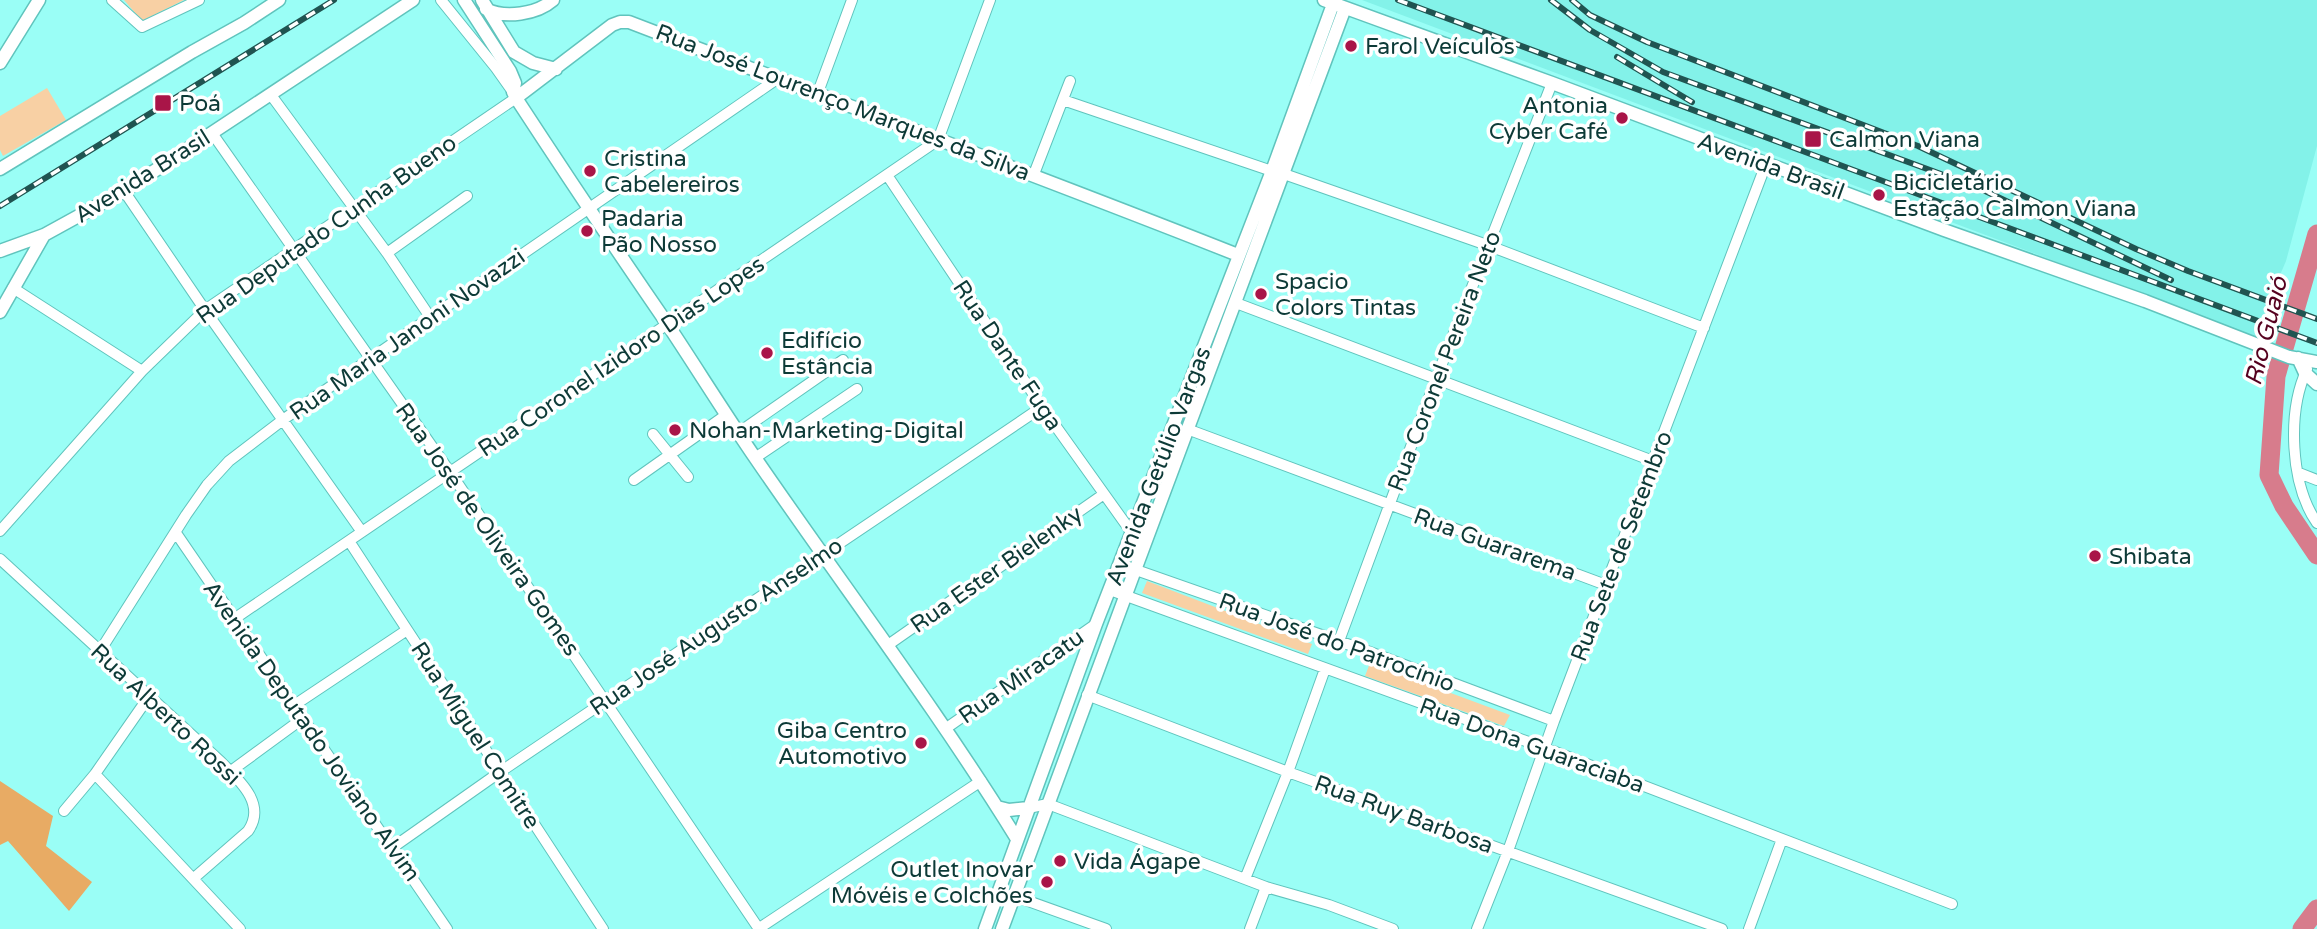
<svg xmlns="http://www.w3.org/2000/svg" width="2317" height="929" font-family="'Varela Round',sans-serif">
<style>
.built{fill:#83f2e9}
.green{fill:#f8d0a4}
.forest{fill:#e8ab64}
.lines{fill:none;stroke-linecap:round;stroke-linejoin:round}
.river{stroke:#d77c8c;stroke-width:19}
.street-casing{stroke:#60c4bd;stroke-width:12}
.secondary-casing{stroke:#60c4bd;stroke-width:15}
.street{stroke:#fff;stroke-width:10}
.secondary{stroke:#fff;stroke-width:12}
.rail-casing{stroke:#205451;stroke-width:6}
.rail{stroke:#fff;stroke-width:3.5;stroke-dasharray:10;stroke-linecap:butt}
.poi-dot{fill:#a91548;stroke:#fff;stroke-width:2.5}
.labels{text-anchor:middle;stroke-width:7;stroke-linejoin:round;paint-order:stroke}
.poi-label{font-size:23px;fill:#0d3a37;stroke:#fff;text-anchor:start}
.street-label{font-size:23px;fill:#0d3a37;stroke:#fff}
.water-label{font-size:24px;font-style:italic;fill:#55011f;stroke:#fff}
</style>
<rect width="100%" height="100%" fill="#9afef6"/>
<path class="built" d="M1362 0H2317V146L2286 261 2274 289 2279 291 2264 340Z"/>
<path class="green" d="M124 0H184L142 21Z
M47 88 66 120 3 156 0 150V116Z
M1147 581 1312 644 1308 654 1142 593Z
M1370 663 1510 715 1504 726 1365 676Z"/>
<path class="forest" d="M0 781 53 816 46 846 92 882 69 911 8 841 0 845Z"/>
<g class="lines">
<path class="river" d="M2317 234 2276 376 2269 475 2284 506 2317 555
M2302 929 2317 909"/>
<g class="street-casing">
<path id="street" d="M112 0 142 27 199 0
M441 0 496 68 513 92
M271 95 387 253 430 317
M817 95 852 0
M1063 100 1272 171
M212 133 450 472 759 929
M1034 174 1070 81
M1284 174 1487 245 1704 328
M887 175 1042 407 1132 533 1145 544
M124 191 205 310 362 532
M387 253 467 196
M13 288 142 371
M1236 303 1653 461
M2307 369C2287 412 2290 484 2317 523
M1187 429 1606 585
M738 433 843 360
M653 434 688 477
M755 458 857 389
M2299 473 2317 480
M634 480 726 415
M0 531 142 371 205 310 516 98
M176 533 447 929
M349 541 603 929
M0 559 221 762C239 780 267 804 248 831L194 878
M1119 564 1367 651 1554 721
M1110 590 1545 748 1952 904
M234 619 938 140 990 0
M1339 641 1436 379 1552 83
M888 645 1104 494
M100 651 186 515 207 485 229 461 284 419 370 359 777 79
M1087 695 1288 772 1722 929
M293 706 407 630
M945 729 1096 624
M231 771 302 719
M95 774 240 929
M1028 808 1048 804 1266 887 1329 905 1393 929
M64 811 95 774 150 695
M392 848 500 772 1042 407
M1245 879 1288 772 1325 669
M1014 896 1106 929
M758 929 981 781
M1250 929 1266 887
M1477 929 1508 851 1554 721 1766 164
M1749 929 1782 839"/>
</g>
<g class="secondary-casing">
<path id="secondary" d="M464 0 510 71 515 83 513 92 516 98C565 173 615 248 666 322 696 367 725 414 756 459 843 586 936 708 1017 839
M482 0 514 52 533 63 556 69
M1324 0 1552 83 1944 230 2145 301 2289 357 2317 362
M486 9C505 19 537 14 553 0
M0 63 39 0
M516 98 612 25 620 22H629C832 100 1036 175 1238 255
M0 169 192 52 244 23 279 0
M0 251 44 235 124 191 413 0
M0 312 44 235
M2298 358 2305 373 2317 384
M997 807 1009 810 1028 808
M985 929 1096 624 1272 171 1333 4
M1002 929C1114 621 1232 316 1345 8"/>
</g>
<use href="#street" class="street"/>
<use href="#secondary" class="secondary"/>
<g class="rail-casing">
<path id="rail" d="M1398 0 2317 343
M1551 0 1590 30 1663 72 1979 188 2171 280
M1572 0 1590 15 1647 42 1918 146 2136 249 2188 271 2317 319
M1617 57 1692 102
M0 206 334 0"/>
</g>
<use href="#rail" class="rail"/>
</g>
<g class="poi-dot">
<circle cx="1351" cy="46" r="7"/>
<rect x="154" y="94" width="18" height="18" rx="3.5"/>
<circle cx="1622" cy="118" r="7"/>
<rect x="1804" y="130" width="18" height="18" rx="3.5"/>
<circle cx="590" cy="171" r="7"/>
<circle cx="1879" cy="195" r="7"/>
<circle cx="587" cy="231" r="7"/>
<circle cx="1261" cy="294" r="7"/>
<circle cx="767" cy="353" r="7"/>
<circle cx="675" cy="430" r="7"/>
<circle cx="2095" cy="556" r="7"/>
<circle cx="921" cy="743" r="7"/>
<circle cx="1060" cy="861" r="7"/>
<circle cx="1047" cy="882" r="7"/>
</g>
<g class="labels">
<g class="poi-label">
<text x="1365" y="54">Farol Veículos</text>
<text x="179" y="111">Poá</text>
<text x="1608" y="113" text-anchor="end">Antonia<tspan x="1608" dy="26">Cyber Café</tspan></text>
<text x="1829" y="147">Calmon Viana</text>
<text x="604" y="166">Cristina<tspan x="604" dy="26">Cabelereiros</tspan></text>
<text x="1893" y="190">Bicicletário<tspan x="1893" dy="26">Estação Calmon Viana</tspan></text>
<text x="601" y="226">Padaria<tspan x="601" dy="26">Pão Nosso</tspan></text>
<text x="1275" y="289">Spacio<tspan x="1275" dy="26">Colors Tintas</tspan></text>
<text x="781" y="348">Edifício<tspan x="781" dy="26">Estância</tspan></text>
<text x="689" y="438">Nohan-Marketing-Digital</text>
<text x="2109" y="564">Shibata</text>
<text x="907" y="738" text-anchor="end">Giba Centro<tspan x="907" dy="26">Automotivo</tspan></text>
<text x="1074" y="869">Vida Ágape</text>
<text x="1033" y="877" text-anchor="end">Outlet Inovar<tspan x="1033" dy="26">Móvéis e Colchões</tspan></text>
</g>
<g class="street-label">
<text transform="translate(843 102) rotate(21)" y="8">Rua José Lourenço Marques da Silva</text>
<text transform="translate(1771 166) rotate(20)" y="8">Avenida Brasil</text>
<text transform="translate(142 176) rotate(-32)" y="8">Avenida Brasil</text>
<text transform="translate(326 229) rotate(-35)" y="8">Rua Deputado Cunha Bueno</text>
<text transform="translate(407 334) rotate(-35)" y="8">Rua Maria Janoni Novazzi</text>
<text transform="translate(1008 355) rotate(56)" y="8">Rua Dante Fuga</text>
<text transform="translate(621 356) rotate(-34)" y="8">Rua Coronel Izidoro Dias Lopes</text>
<text transform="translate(1444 361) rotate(-69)" y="8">Rua Coronel Pereira Neto</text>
<text transform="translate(1158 466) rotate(-69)" y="8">Avenida Getúlio Vargas</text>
<text transform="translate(488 529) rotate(55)" y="8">Rua José de Oliveira Gomes</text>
<text transform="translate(1495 544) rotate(20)" y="8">Rua Guararema</text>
<text transform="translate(1621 546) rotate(-69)" y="8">Rua Sete de Setembro</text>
<text transform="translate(996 569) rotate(-35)" y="8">Rua Ester Bielenky</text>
<text transform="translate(716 626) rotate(-34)" y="8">Rua José Augusto Anselmo</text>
<text transform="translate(1337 642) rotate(20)" y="8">Rua José do Patrocínio</text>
<text transform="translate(1021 676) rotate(-35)" y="8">Rua Miracatu</text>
<text transform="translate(166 714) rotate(43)" y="8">Rua Alberto Rossi</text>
<text transform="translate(312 731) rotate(55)" y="8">Avenida Deputado Joviano Alvim</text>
<text transform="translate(476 735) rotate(57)" y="8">Rua Miguel Comitre</text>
<text transform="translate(1532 745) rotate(20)" y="8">Rua Dona Guaraciaba</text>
<text transform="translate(1404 814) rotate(20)" y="8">Rua Ruy Barbosa</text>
</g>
<g class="water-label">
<text transform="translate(2266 331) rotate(-76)" y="8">Rio Guaió</text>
</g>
</g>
</svg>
